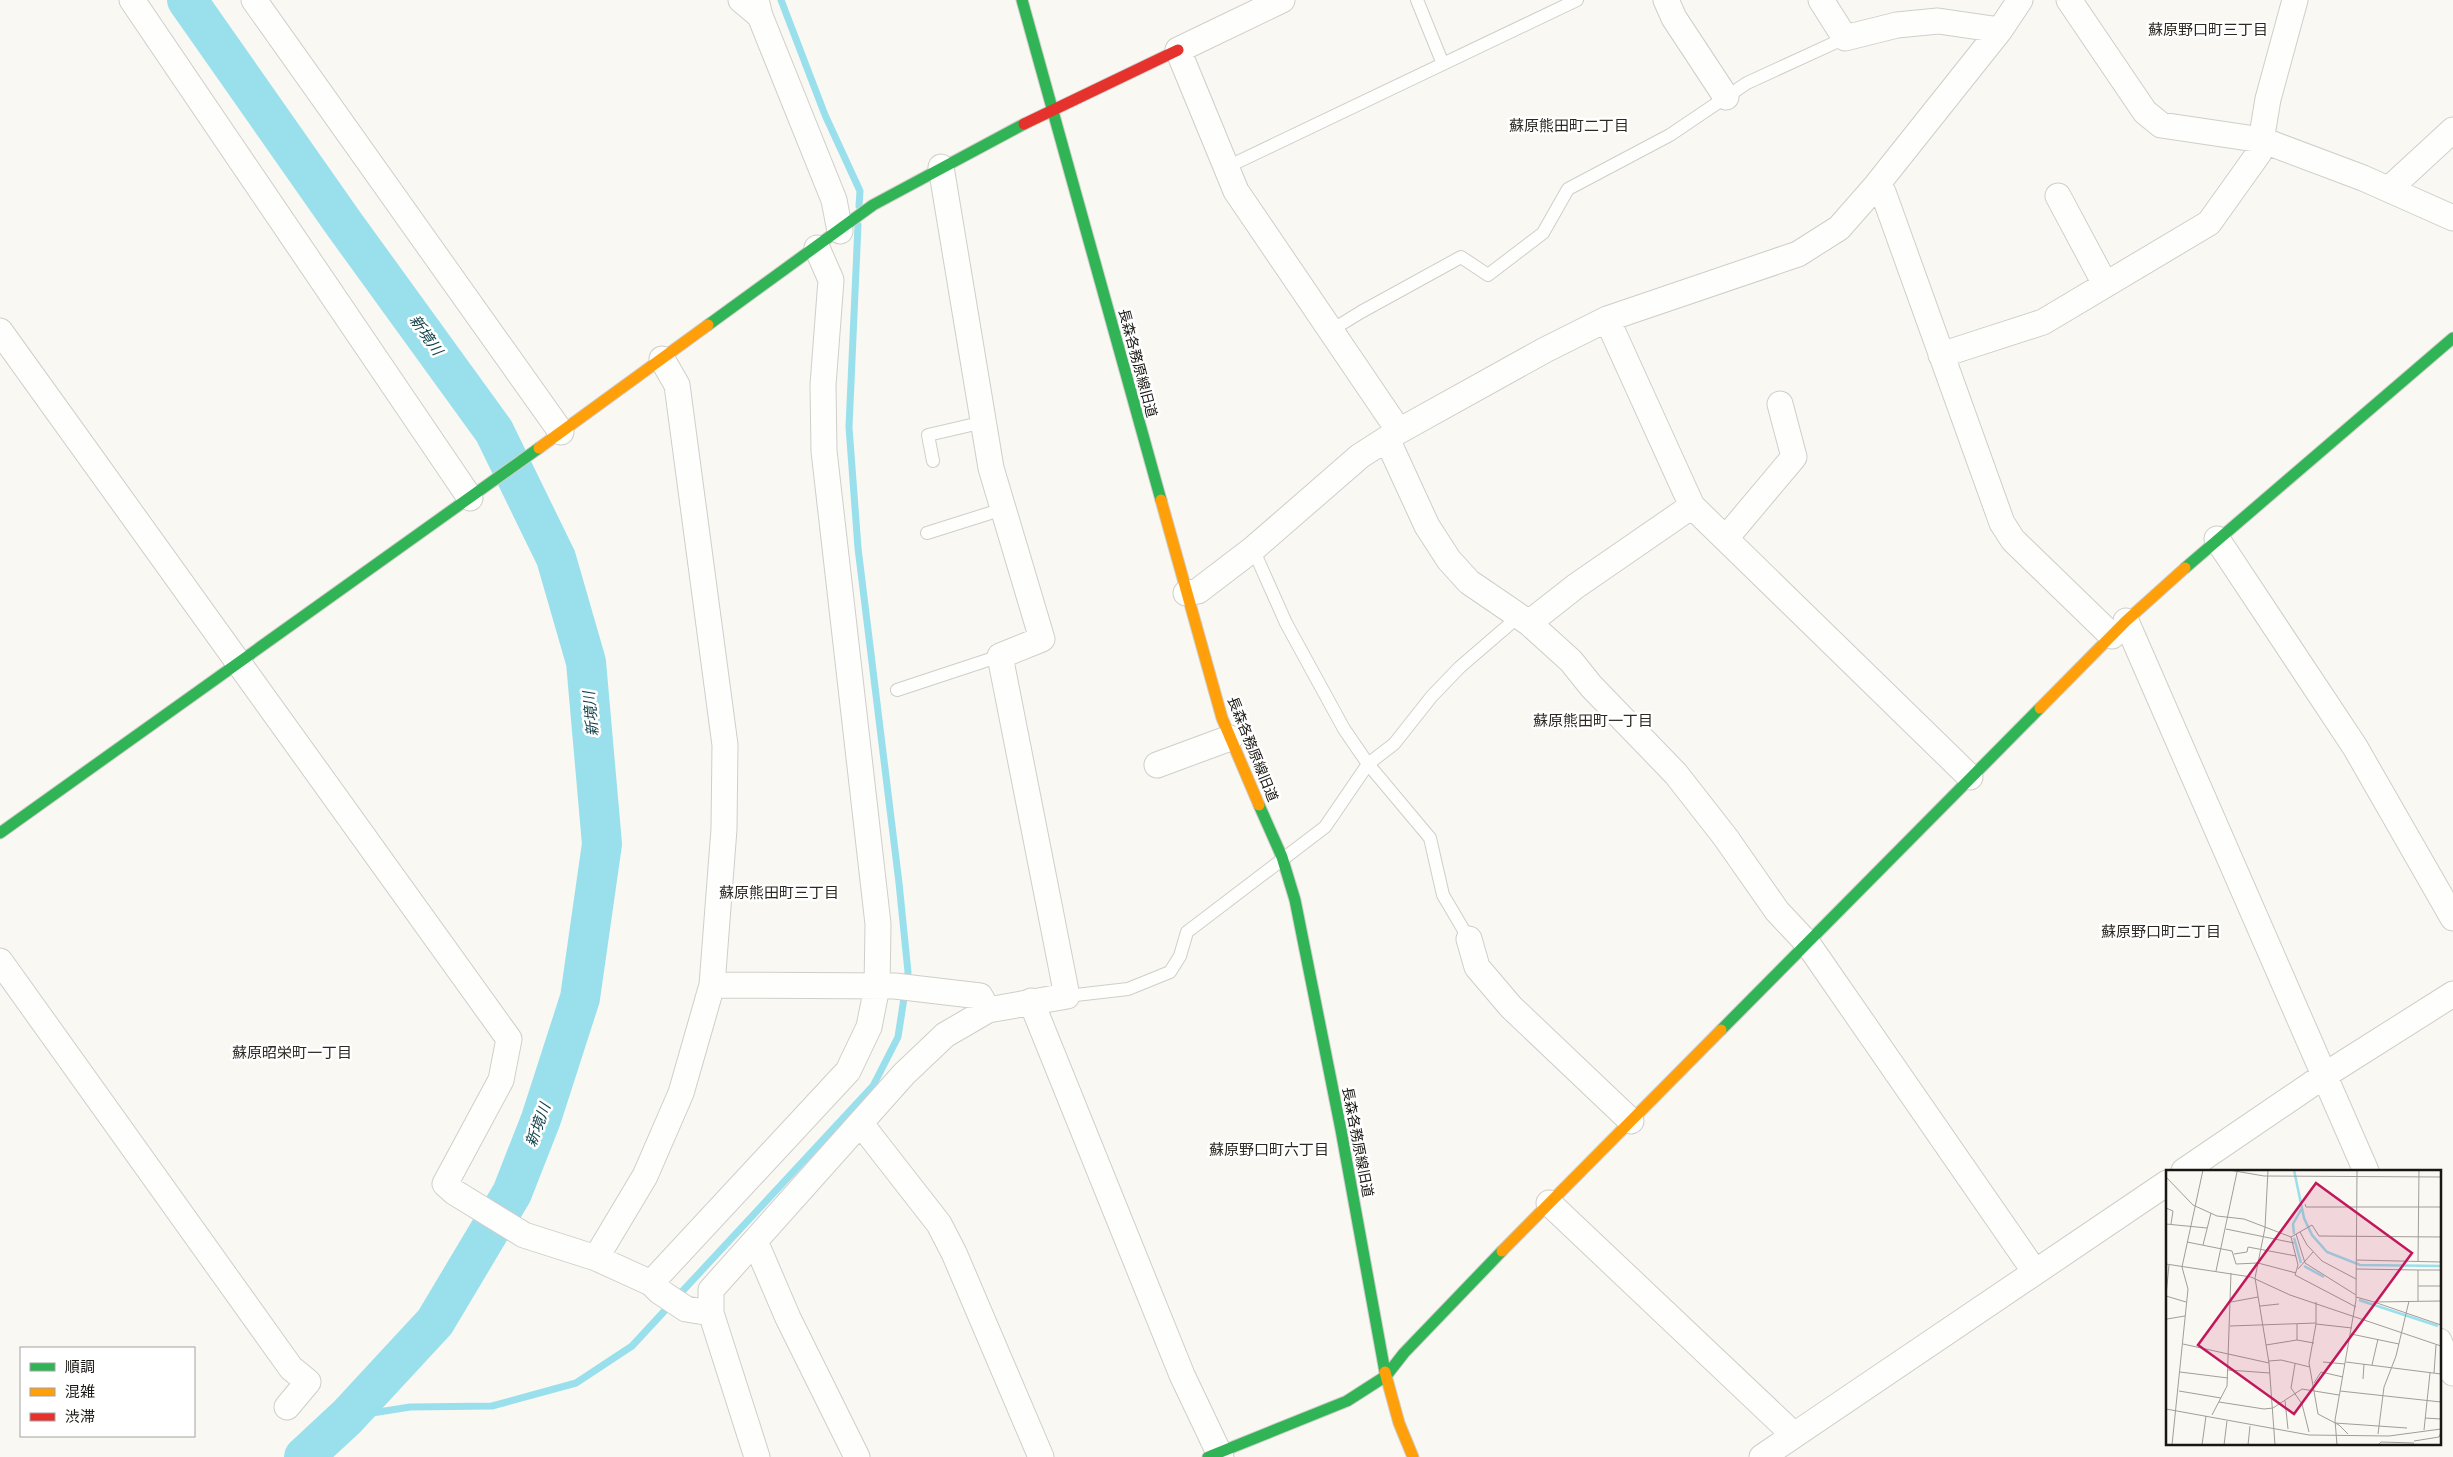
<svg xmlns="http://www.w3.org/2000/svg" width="2453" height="1457" font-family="Mulish,'Noto Sans JP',sans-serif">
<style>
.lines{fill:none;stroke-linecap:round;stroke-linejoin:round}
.stream{stroke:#99e0ec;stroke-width:7}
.river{stroke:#99e0ec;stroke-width:40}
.lane-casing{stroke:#cfceca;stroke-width:14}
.street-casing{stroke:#cfceca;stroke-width:27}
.fast-casing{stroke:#cfceca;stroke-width:13}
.slow-casing{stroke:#cfceca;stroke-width:13}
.jam-casing{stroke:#cfceca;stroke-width:13}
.lane{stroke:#fefefd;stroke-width:12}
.street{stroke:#fefefd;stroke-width:25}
.fast{stroke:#30b455;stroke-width:11}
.slow{stroke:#ff9f0a;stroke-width:11}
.jam{stroke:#e5322d;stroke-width:11}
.labels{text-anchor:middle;stroke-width:5;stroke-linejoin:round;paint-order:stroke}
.street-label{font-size:14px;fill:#181713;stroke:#fff}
.neighbourhood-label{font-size:15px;fill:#2b2922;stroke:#fff}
.water-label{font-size:15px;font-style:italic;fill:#13424b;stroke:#fff}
.inset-river{fill:none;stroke:#99e0ec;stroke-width:2.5}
.inset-road{fill:none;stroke:#9f9e99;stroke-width:1}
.view{fill:#c2185b;fill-opacity:0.15;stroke:#c2185b;stroke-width:2.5}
.inset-edge{fill:none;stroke:#181713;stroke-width:2.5}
</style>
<rect width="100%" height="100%" fill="#f9f8f3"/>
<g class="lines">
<path class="stream" d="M781 0 825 115 860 191 859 206
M677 1297 873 1086 898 1037 908 972 899 883 858 548 849 427 858 225
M347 1417 410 1407 492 1406 576 1383 632 1346 670 1305"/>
<path class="river" d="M187 0 344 224 494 431 556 558 586 662 602 844 580 998 541 1119 512 1193 435 1322 347 1417 304 1457"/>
<g class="lane-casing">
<path id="lane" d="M1417 0 1443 64
M1225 168 1577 0
M1330 331 1361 312 1461 257 1488 275 1543 233 1568 189 1670 135 1747 83 1845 38
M933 461 928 435 984 422
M927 533 1003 509
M1253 549 1286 623 1344 729 1368 764 1430 838 1443 895 1469 939
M897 690 1000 656
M1067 996 1128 989 1170 972 1180 956 1187 932 1325 827 1368 764 1394 744 1432 696 1460 667 1518 617"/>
</g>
<g class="street-casing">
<path id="street" d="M132 0 470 498
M254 0 561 432
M741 0 760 16 756 0
M1282 0 1178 50 1236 191 1399 431
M1666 0 1674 18 1726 97
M1821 0 1845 38 1897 25 1938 21 2000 30
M2069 0 2145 112 2161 125 2262 140 2363 178 2453 218
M760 16 834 200 840 231
M1875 187 1883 192 2002 523 2013 540 2112 636
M2389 189 2453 130
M2058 196 2105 284
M1607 319 1692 506 1970 777
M0 331 509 1039 501 1080 445 1184 454 1192 524 1235 596 1258 651 1283 659 1291 686 1309 711 1313
M1941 355 2043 322 2209 223 2259 153 2268 99 2295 0
M1387 439 1427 526 1449 560 1469 582 1529 623 1571 661 1591 686 1676 774 1726 838 1777 911 1808 944 2035 1272
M1726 538 1794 457 1780 404
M2217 539 2355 747 2453 918
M1186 593 1198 591 1253 549 1360 456 1399 431 1545 350 1607 319 1798 254 1839 228 1875 187 2000 30 2020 0
M2126 621 2366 1171
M1529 623 1576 586 1692 506
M1157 765 1230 738
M1469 939 1477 967 1511 1007 1631 1121
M0 961 291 1368 308 1382 287 1407
M712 985 895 986 980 996 988 1010
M1031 1001 1182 1375 1221 1457
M861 1124 939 1224 954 1253 1041 1457
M2184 1171 2325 1075 2453 994
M1549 1203 1793 1434
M755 1241 788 1318 857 1457
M596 1258 645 1176 681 1093 712 985 724 829 725 745 677 385 662 359
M651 1283 848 1071 869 1027 877 987 878 924 824 451 823 385 831 280 817 248
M2439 1341 2453 1373
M757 1457 711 1313V1290L904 1074 945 1035 988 1010 1067 996 1000 656 1042 639 991 468 941 167
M1762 1457 2167 1183"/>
</g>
<g class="fast-casing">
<path id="fast" d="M1022 0 1161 500
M708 325 873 205 1024 124
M2185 568 2453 338
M1259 805 1282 857 1295 900 1341 1130 1385 1372
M0 833 539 448
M1721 1030 2040 708
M1208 1457 1347 1401 1386 1376 1404 1353 1502 1251"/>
</g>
<g class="slow-casing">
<path id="slow" d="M539 448 708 325
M1161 500 1222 718 1259 805
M2040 708 2126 621 2185 568
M1502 1251 1721 1030
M1385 1372 1399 1423 1413 1457"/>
</g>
<g class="jam-casing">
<path id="jam" d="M1024 124 1178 50"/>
</g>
<use href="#lane" class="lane"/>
<use href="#street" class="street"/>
<use href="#fast" class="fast"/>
<use href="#slow" class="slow"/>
<use href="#jam" class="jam"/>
</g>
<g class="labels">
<g class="street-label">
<text transform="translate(1138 363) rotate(75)" y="5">長森各務原線旧道</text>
<text transform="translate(1253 749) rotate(68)" y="5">長森各務原線旧道</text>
<text transform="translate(1358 1142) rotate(79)" y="5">長森各務原線旧道</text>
</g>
<g class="neighbourhood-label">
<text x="2208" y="35">蘇原野口町三丁目</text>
<text x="1569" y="131">蘇原熊田町二丁目</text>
<text x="1593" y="726">蘇原熊田町一丁目</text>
<text x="779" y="898">蘇原熊田町三丁目</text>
<text x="2161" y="937">蘇原野口町二丁目</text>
<text x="292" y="1058">蘇原昭栄町一丁目</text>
<text x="1269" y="1155">蘇原野口町六丁目</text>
</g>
<g class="water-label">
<text transform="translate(426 335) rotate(55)" y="5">新境川</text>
<text transform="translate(591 714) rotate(-95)" y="5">新境川</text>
<text transform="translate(538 1125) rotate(-70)" y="5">新境川</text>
</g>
</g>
<g transform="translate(2166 1170)">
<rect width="275" height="275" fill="#f9f8f3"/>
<path class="inset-river" d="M128 0 138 48 146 65 161 82 194 95 275 96M128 64 127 54 136 38M128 68 135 93M138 96 158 107M193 130 272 156"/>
<path class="inset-road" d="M63 0 98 6 275 7M102 0 99 58 89 108 103 193 109 275M0 7 27 35 51 46 78 49 125 67 132 95 129 105 190 137M139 34 140 37H275M0 38 7 41 5 54M0 54 41 58M60 59 128 73M134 62 141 75 156 91 190 109M130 64 139 93 190 125M125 67 146 55 153 66 275 67M21 72 66 81 70 94 92 93 130 103M37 75 45 43M68 84 81 82 82 77 130 86M190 90 275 92M252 92 253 0M0 94 85 107 124 125 275 176M132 99 147 82M190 99 252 100V131M252 100H275M50 101 71 2M252 116H275M0 125 3 95M0 126 20 132M190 127 208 132M275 131 208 132 275 155M65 132 92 127M150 132V154L143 193 152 244 173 255 182 264M94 136 113 134M1 149 19 146M150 154 186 158M64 156 150 153M185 164 233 174M131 170V154M17 174 103 193M100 175 131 170 148 173M103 191 115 190 144 197M157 192 179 194M180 192 275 204M129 194 125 218 136 234 143 262M206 195 212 169M62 200 104 203M14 202 62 208M268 203 270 175M197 209 198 194M148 213 155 202 177 207M13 221 55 228M174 221 275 232M119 231 122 259M53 232 98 239 107 238 136 219 173 225M0 239 143 265 223 266 275 259M46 245 61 216 65 103M259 248 275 249M169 253 241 258M258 260 264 203M212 264 218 217 230 186 243 131M248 271 273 267 275 262M6 275 22 119 16 97 37 0M36 275 40 246M58 275 61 251M82 275 84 256M171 275 169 250 190 130 191 0M212 275 215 272 248 273"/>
<path class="view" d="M150 13 246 83 128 244 32 175Z"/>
<rect width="275" height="275" class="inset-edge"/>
</g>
<rect x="20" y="1347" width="175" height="90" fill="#ffffff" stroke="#a3a2a1"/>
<rect x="30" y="1363" width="25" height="8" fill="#30b455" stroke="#a3a2a1"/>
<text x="65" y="1372" font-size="15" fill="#181713">順調</text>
<rect x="30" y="1388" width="25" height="8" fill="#ff9f0a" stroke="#a3a2a1"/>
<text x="65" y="1397" font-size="15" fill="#181713">混雑</text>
<rect x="30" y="1413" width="25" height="8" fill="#e5322d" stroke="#a3a2a1"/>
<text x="65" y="1422" font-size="15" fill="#181713">渋滞</text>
</svg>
